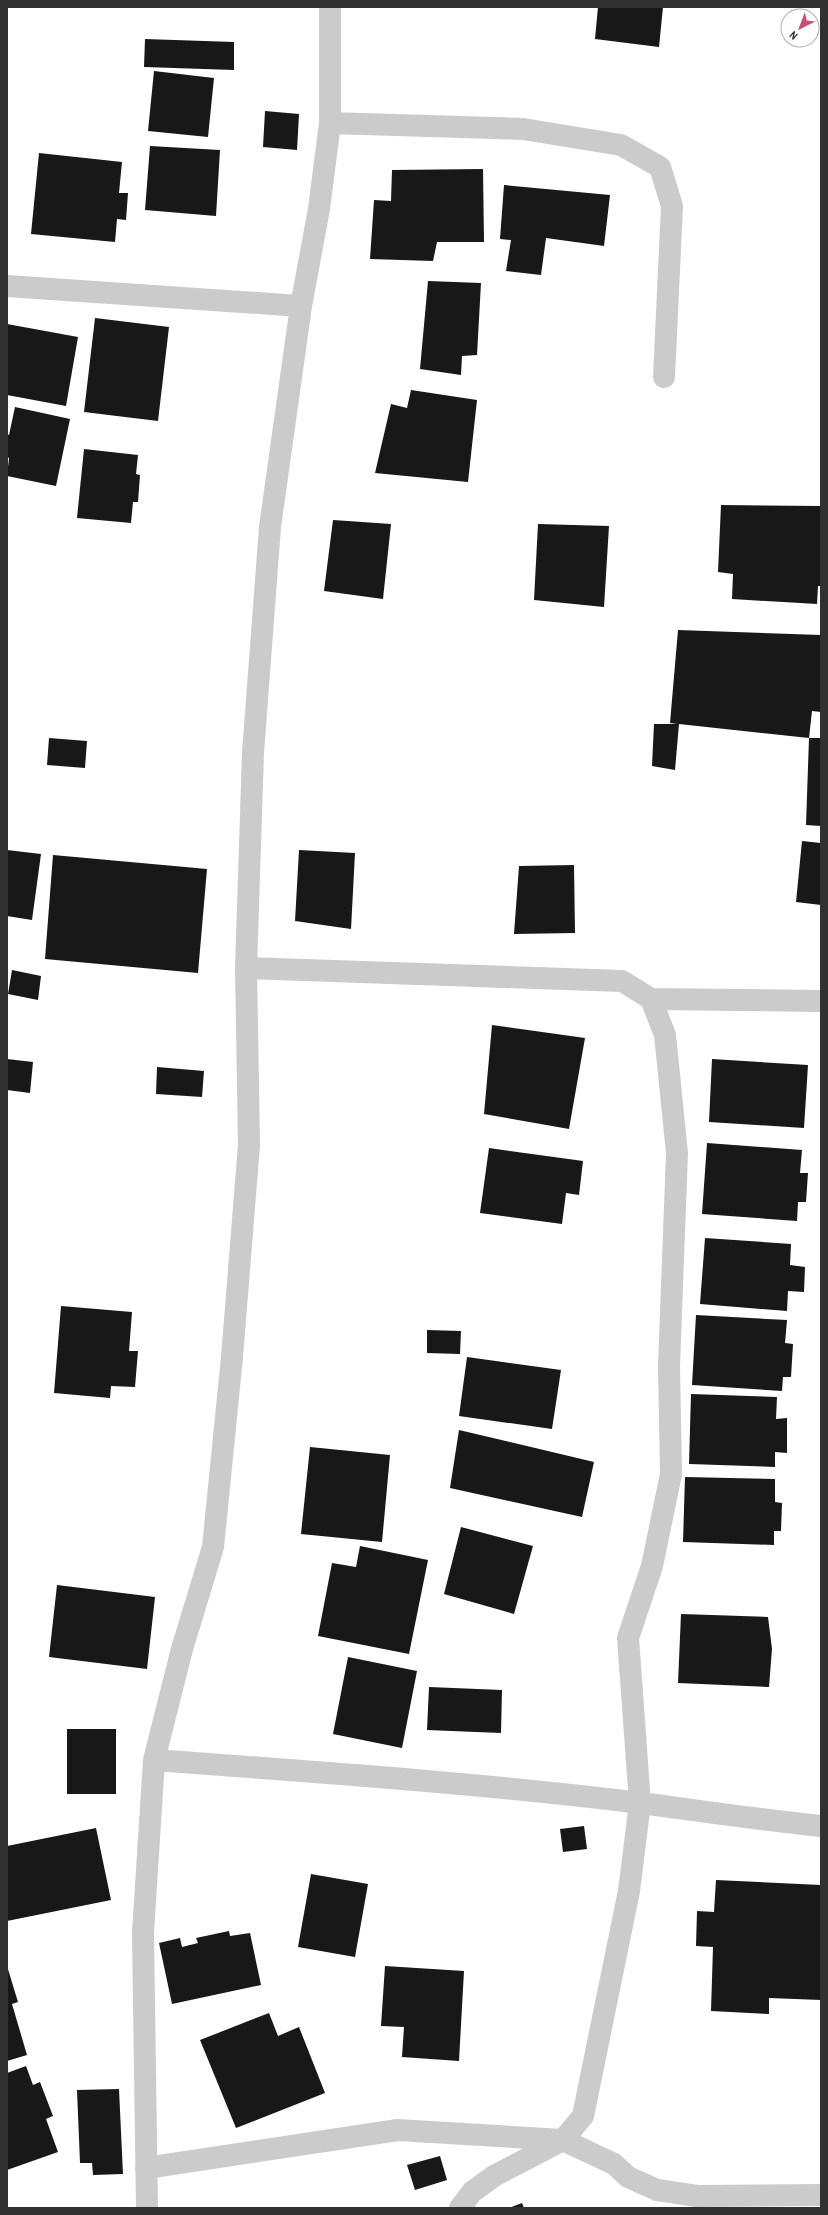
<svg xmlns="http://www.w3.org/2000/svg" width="828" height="2215" font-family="'Archivo Narrow',sans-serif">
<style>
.building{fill:#181818}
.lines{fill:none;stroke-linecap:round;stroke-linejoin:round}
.minor{stroke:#cbcbcb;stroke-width:22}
</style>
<rect width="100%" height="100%" fill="#fff"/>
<path class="building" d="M598 7H663L659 47 595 39Z
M145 39 234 42V70L144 67Z
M154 71 214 78 208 137 148 131Z
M265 111 299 114 297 150 263 147Z
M150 146 220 150 216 216 145 210Z
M39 153 122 162 119 193H128L126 220 117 219 115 242 31 234Z
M483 169 484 242H437L433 261 370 259 374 200 391 201 392 170Z
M504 185 610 195 604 246 546 238 541 275 506 271 511 240 500 239Z
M428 281 481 283 477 355 462 356 461 375 420 369Z
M95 318 169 327 158 421 84 412Z
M7 324 78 337 66 406 7 395Z
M411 390 477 400 468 482 375 473 391 404 407 408Z
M15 407 70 419 56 486 7 476 9 458 7 457V434L9 435Z
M84 449 138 455 136 474 140 475 138 502H133L131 523 77 518Z
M721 505 821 506V586H818L817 604 732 599 733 574 718 572Z
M333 520 391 524 383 599 324 591Z
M538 524 609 526 604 607 534 600Z
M678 630 821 635V712L812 711 809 738 679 724 675 770 652 766 654 724H677L670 723Z
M49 738 87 741 85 768 47 765Z
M809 738H821V826L806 825Z
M802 841 821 843V905L796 902Z
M7 850 41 854 32 920 7 916Z
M299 850 355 853 351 929 295 921Z
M53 855 207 869 198 973 45 959Z
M574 865 575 933 514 934 519 866Z
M12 970 41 976 38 1000 8 994Z
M492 1025 585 1038 569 1129 484 1114Z
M7 1059 33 1062 30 1093 7 1090Z
M712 1059 808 1065 804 1128 709 1122Z
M157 1067 204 1071 202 1097 156 1094Z
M707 1143 802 1150 800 1173H808L806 1202H798L797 1221 702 1214Z
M489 1148 583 1161 579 1195 566 1193 562 1224 480 1213Z
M705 1238 791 1244 790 1265 805 1267 804 1292 788 1291 787 1311 700 1304Z
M61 1306 132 1312 129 1351H138L135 1387 111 1386 110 1398 54 1393Z
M696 1315 787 1320 785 1343 793 1344 791 1377H783L782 1391 692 1385Z
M427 1330 461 1331 460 1354 427 1353Z
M467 1357 561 1370 552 1429 459 1416Z
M691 1394 777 1397 776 1419 787 1418V1453L775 1452V1467L689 1464Z
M459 1430 594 1462 582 1517 450 1488Z
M310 1447 390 1455 382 1542 301 1534Z
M685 1477 775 1479V1502L782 1503 781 1531H774V1545L683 1542Z
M461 1527 533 1546 514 1614 444 1594Z
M360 1546 428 1560 409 1654 318 1636 332 1563 356 1567Z
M57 1585 155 1597 147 1669 49 1657Z
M681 1614 768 1617 772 1649 769 1687 678 1683Z
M348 1657 417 1671 402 1748 333 1734Z
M429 1687 502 1690 501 1733 427 1730Z
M67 1729H116V1794H67Z
M584 1826 587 1849 563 1852 560 1829Z
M96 1828 111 1900 7 1921V1846Z
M311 1874 368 1884 355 1957 298 1947Z
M716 1880 821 1885V2000L769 1998V2014L711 2011 713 1947 696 1946 697 1911 714 1912Z
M229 1931 230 1936 250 1933 261 1985 172 2004 159 1943 180 1938 182 1947 198 1943 196 1938Z
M7 1966 18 2002 12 2004 27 2055 7 2061Z
M385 1966 464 1971 459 2061 402 2057 404 2027 381 2026Z
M269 2013 278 2036 299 2027 325 2093 236 2128 200 2040Z
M26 2066 33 2085 40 2082 53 2116 46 2119 58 2152 7 2170V2073Z
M119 2089 123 2174 93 2175 92 2163H80L77 2090Z
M440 2156 447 2180 415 2190 407 2165Z
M522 2203 524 2208H509Z"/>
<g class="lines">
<path class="minor" d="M330 123 523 129 621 145 660 167 672 206 664 377
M7 286 301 306
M246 968 622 981 651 999 665 1035 677 1153 669 1366 671 1474 652 1566 628 1638 640 1803 629 1891 583 2116 563 2140 494 2176 472 2192 460 2208
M651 999 821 1001
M154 1760C316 1772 479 1783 641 1803 701 1811 761 1820 821 1826
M146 2168 398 2130 563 2140 614 2164 628 2177 657 2190 697 2196 821 2195
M147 2208 143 1933 154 1760 182 1649 213 1547 232 1357 249 1145 246 968 253 753 270 527 301 306 319 209 330 123V7"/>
</g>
<rect width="828" height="2215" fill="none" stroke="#313131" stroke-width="16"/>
<g transform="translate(800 28) rotate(222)"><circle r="19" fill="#ffffff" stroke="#adadad"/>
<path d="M0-3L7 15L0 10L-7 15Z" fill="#d04a6e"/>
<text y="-6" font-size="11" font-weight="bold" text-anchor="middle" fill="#313131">N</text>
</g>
</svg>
